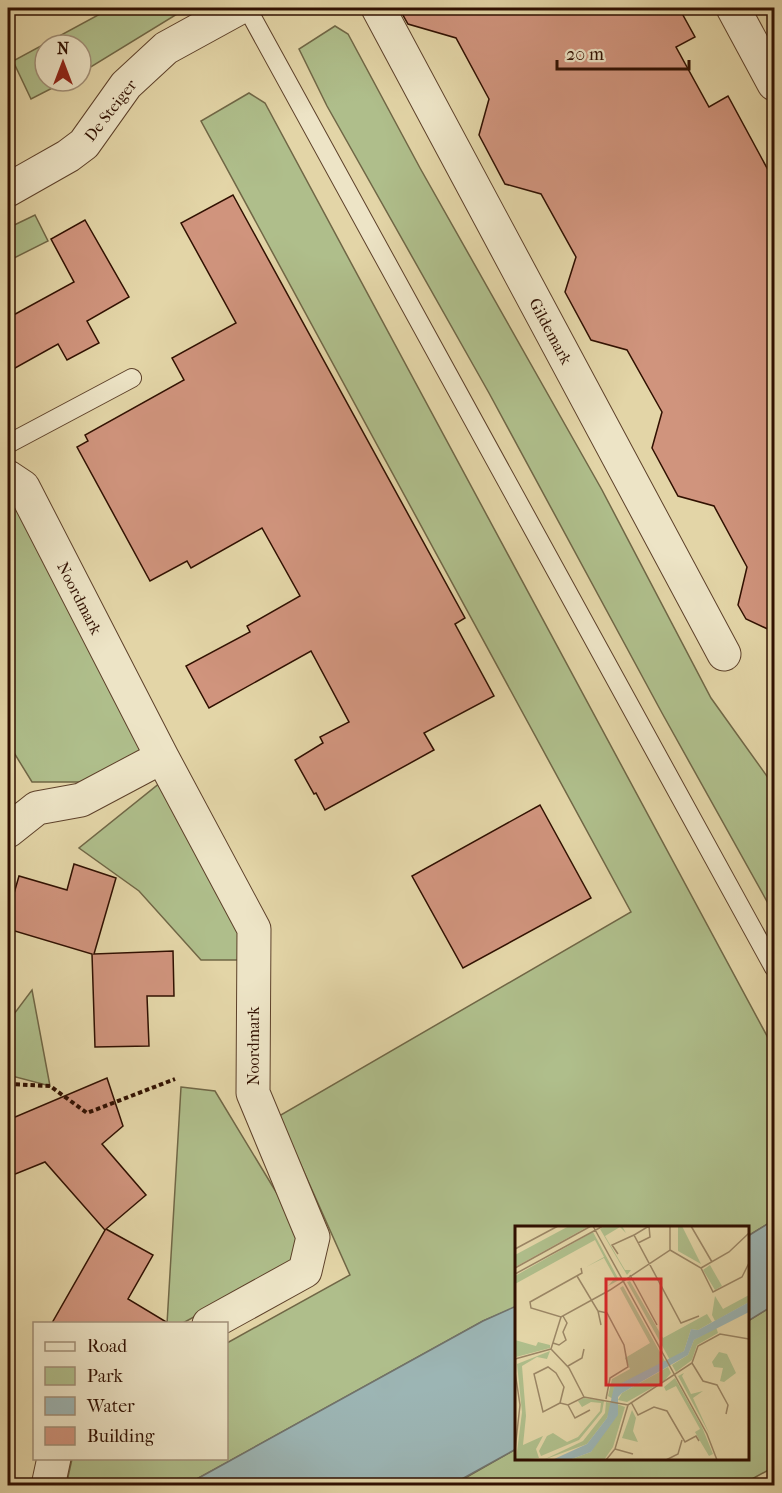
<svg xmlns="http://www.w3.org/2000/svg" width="782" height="1493" font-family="'IM FELL French Canon',serif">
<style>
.green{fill:#afbe8b;stroke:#706746;stroke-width:1.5}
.water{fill:#9cb5b4;stroke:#71736c;stroke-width:1.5}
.building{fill:#d0947d;stroke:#301001;stroke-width:1.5}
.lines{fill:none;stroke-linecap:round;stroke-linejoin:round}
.lane-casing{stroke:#5d412a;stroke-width:20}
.street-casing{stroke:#5d412a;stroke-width:35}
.path{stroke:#301001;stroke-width:4;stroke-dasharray:4.5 3;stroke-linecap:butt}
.lane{stroke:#ede4c6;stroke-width:18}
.street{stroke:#ede4c6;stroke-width:33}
.labels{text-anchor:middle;stroke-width:6;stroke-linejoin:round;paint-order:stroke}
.street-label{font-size:16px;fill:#301001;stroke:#ede4c6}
.inset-road{fill:none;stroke:#9b8665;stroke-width:1.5}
.view{fill:#d62828;fill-opacity:0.15;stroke:#d62828;stroke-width:3}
.inset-edge{fill:none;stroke:#301001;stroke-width:3}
</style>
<rect width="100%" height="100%" fill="#e3d5a7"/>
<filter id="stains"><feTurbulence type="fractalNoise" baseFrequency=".00333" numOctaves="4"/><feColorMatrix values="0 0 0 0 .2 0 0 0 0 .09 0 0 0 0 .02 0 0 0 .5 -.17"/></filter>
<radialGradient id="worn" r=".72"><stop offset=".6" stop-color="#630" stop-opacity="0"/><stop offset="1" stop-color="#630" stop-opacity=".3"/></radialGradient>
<path class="green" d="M111 8H187L81 73V45H45V81H66L31 99 13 61Z
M335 26 348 34 420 168 602 490 711 698 774 786V914L662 713 489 393 327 106 299 49Z
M249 93 265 103 774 1049V1220L748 1236V1228H516V1307L483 1321 186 1485 66 1486 72 1459 226 1458 227 1343 350 1275 279 1116 631 912 201 121Z
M35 215 48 241 8 261V228Z
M8 492 141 738 143 760 88 782H32L8 743Z
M160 783 242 929 240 960H201L139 891 79 848Z
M32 990 50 1086 8 1075V1022Z
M181 1087 215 1091 299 1230 294 1262 183 1323 167 1324Z
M774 1305V1467L741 1485 451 1486 516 1449V1458H748V1321Z"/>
<path class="water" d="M774 1220V1305L748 1321V1236Z
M514 1307H516V1449L451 1485H186L483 1321Z"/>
<path class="building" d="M399 8H679L695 37 676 47 709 107 728 96 774 181V632L746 619 738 605 747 567 714 506 678 496 652 448 662 412 627 350 591 340 565 292 576 257 541 194 505 184 479 135 489 99 456 38 408 24Z
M233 195 465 618 455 624 494 696 424 733 434 750 325 810 316 793 314 794 295 760 323 743 320 737 349 722 311 651 209 708 186 666 250 632 247 626 300 596 262 528 191 568 187 561 150 581 77 447 88 441 85 435 184 380 172 358 236 323 181 223Z
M85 220 129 297 87 321 99 343 67 360 58 344 8 372V318L74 282 51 239Z
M540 805 591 898 463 968 412 876Z
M74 864 116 878 94 954 173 951 174 996H147L149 1046 95 1047 92 954 8 929V914L19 876 67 890Z
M107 1078 123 1126 102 1144 146 1195 106 1229 153 1255 128 1299 168 1323H52L105 1230 45 1162 8 1177V1120Z"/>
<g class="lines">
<g class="lane-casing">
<path id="lane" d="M247 8 774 968
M8 444 132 378"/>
</g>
<g class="street-casing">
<path id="street" d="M378 8 724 654
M733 8 774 84
M8 190 68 156 84 144 126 85 166 48 239 8
M8 477 23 487 162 757 254 929 253 1093 313 1237 305 1271 209 1324
M8 831 37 808 81 800 162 757
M48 1486 54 1458"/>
</g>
<path class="path" d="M8 1084 50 1086 87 1113 175 1079"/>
<use href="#lane" class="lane"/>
<use href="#street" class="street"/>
</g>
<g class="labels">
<g class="street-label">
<text transform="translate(110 110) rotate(-52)" y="6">De Steiger</text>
<text transform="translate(551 331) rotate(62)" y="6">Gildemark</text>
<text transform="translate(80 598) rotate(63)" y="6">Noordmark</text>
<text transform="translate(253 1046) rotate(-90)" y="6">Noordmark</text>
</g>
</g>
<g transform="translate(515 1226)">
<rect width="234" height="234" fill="#e3d5a7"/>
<path d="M54 0H74L0 41V29ZM90 0H107L111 7 105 1 90 10 110 44H116L112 49 85 3ZM163 0H167L186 38 163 25ZM78 6 104 54 93 60 100 52 89 32 71 41 89 31 80 14 0 58V50ZM195 39 207 60 200 64 188 44ZM115 55 148 112 192 88 197 96 183 104 176 103 169 125 155 134 112 56ZM108 60 151 137 99 161 98 173 93 170 97 153 115 143 110 132 135 117 105 62ZM234 69V76L200 95 197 89 200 70 208 83ZM201 101 203 107 182 119 177 134 161 146 157 139 173 129 179 114ZM0 114 21 120 23 116 35 119V122L1 131ZM35 125 32 133 22 131 7 140 11 190 8 219 28 210 21 223 24 232 1 234 7 186 2 138ZM204 126 212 128 221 147 209 156 205 155 208 142 199 141 197 136ZM153 141 156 147 149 155 112 176 103 174 107 167ZM169 147 167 150 176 168 188 165 178 172 195 209 163 150ZM160 152 187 201 198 228 194 230 185 215 180 206 185 203 161 160 151 165 149 161ZM69 172 89 175 87 186 64 214 26 230 24 225 32 210 38 207 52 216 63 211 85 185 86 177 76 176 67 181 63 175ZM91 176 97 177 92 192 72 218 28 234 68 215 90 187ZM102 178 110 181 98 221 89 234H54L76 226ZM117 184 121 192 118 205 123 216 107 212Z" fill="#afbe8b"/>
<path d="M234 76V86L179 114 173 129 107 167 103 171V189L76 226 54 234H37L72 218 92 192 99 161 169 125 176 103 183 104Z" fill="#9cb5b4"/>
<path class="inset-road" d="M78 0 192 208 202 234M134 0 119 9 166 97 184 90M176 0 197 36M123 17 135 11 134 0M0 23 43 0M155 24 186 42 198 66 227 51 234 37M103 28 97 19 119 9M0 42 76 0M66 42 67 47 15 76 16 82 46 91 95 64 155 24V0M186 42 214 26 234 7M0 48 88 0M115 49 142 99M62 50 83 85 86 99M83 85 92 87 109 119 113 141 95 152 91 173M38 117 44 119 51 114 48 106 52 97 48 90M36 123 54 142 69 171M36 123 46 91M0 133 36 123M177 137 188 155 202 159 213 179 211 188M53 140 67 132 69 123M0 146 5 179 0 224M116 176 123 189 139 181 152 185 170 216 181 210 184 215M45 177 28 186 19 148 33 141 41 147 49 161 45 177 53 179 69 171 113 179 177 137 183 120 205 108 234 113M53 179 60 192 75 184M100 223 118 228M91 234 100 223 113 179M151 234 163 228 167 214"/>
<path class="view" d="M91 53H146V159H91Z"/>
<rect width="234" height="234" class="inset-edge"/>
</g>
<rect width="782" height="1493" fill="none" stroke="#e3d5a7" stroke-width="30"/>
<rect x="9" y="9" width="764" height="1475" fill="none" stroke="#301001" stroke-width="3"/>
<rect x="15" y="15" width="752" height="1463" fill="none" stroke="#301001" stroke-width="1.5"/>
<rect x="33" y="1322" width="195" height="138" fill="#ede4c6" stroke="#a18f77" stroke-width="1.5"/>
<rect x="45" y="1342" width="30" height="9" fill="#ede4c6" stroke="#a18f77" stroke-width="1.5"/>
<text x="87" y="1352" font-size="18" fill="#301001">Road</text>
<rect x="45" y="1367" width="30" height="18" fill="#afbe8b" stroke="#a18f77" stroke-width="1.5"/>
<text x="87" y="1382" font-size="18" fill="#301001">Park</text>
<rect x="45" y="1397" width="30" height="18" fill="#9cb5b4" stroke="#a18f77" stroke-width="1.5"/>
<text x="87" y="1412" font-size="18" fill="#301001">Water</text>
<rect x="45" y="1427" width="30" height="18" fill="#d0947d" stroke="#a18f77" stroke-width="1.5"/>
<text x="87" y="1442" font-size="18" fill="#301001">Building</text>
<g transform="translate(63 63)"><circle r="28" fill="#ede4c6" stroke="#a18f77" stroke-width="1.5"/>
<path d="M0-4.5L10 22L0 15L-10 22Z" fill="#8f2418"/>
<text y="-9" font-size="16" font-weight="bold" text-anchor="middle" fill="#301001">N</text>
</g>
<path d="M557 60v9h132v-9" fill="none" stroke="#301001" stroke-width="3"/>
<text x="566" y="60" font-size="18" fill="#301001" stroke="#ede4c6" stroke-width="4.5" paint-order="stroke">20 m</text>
<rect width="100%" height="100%" filter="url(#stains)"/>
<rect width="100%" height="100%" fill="url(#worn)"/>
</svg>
